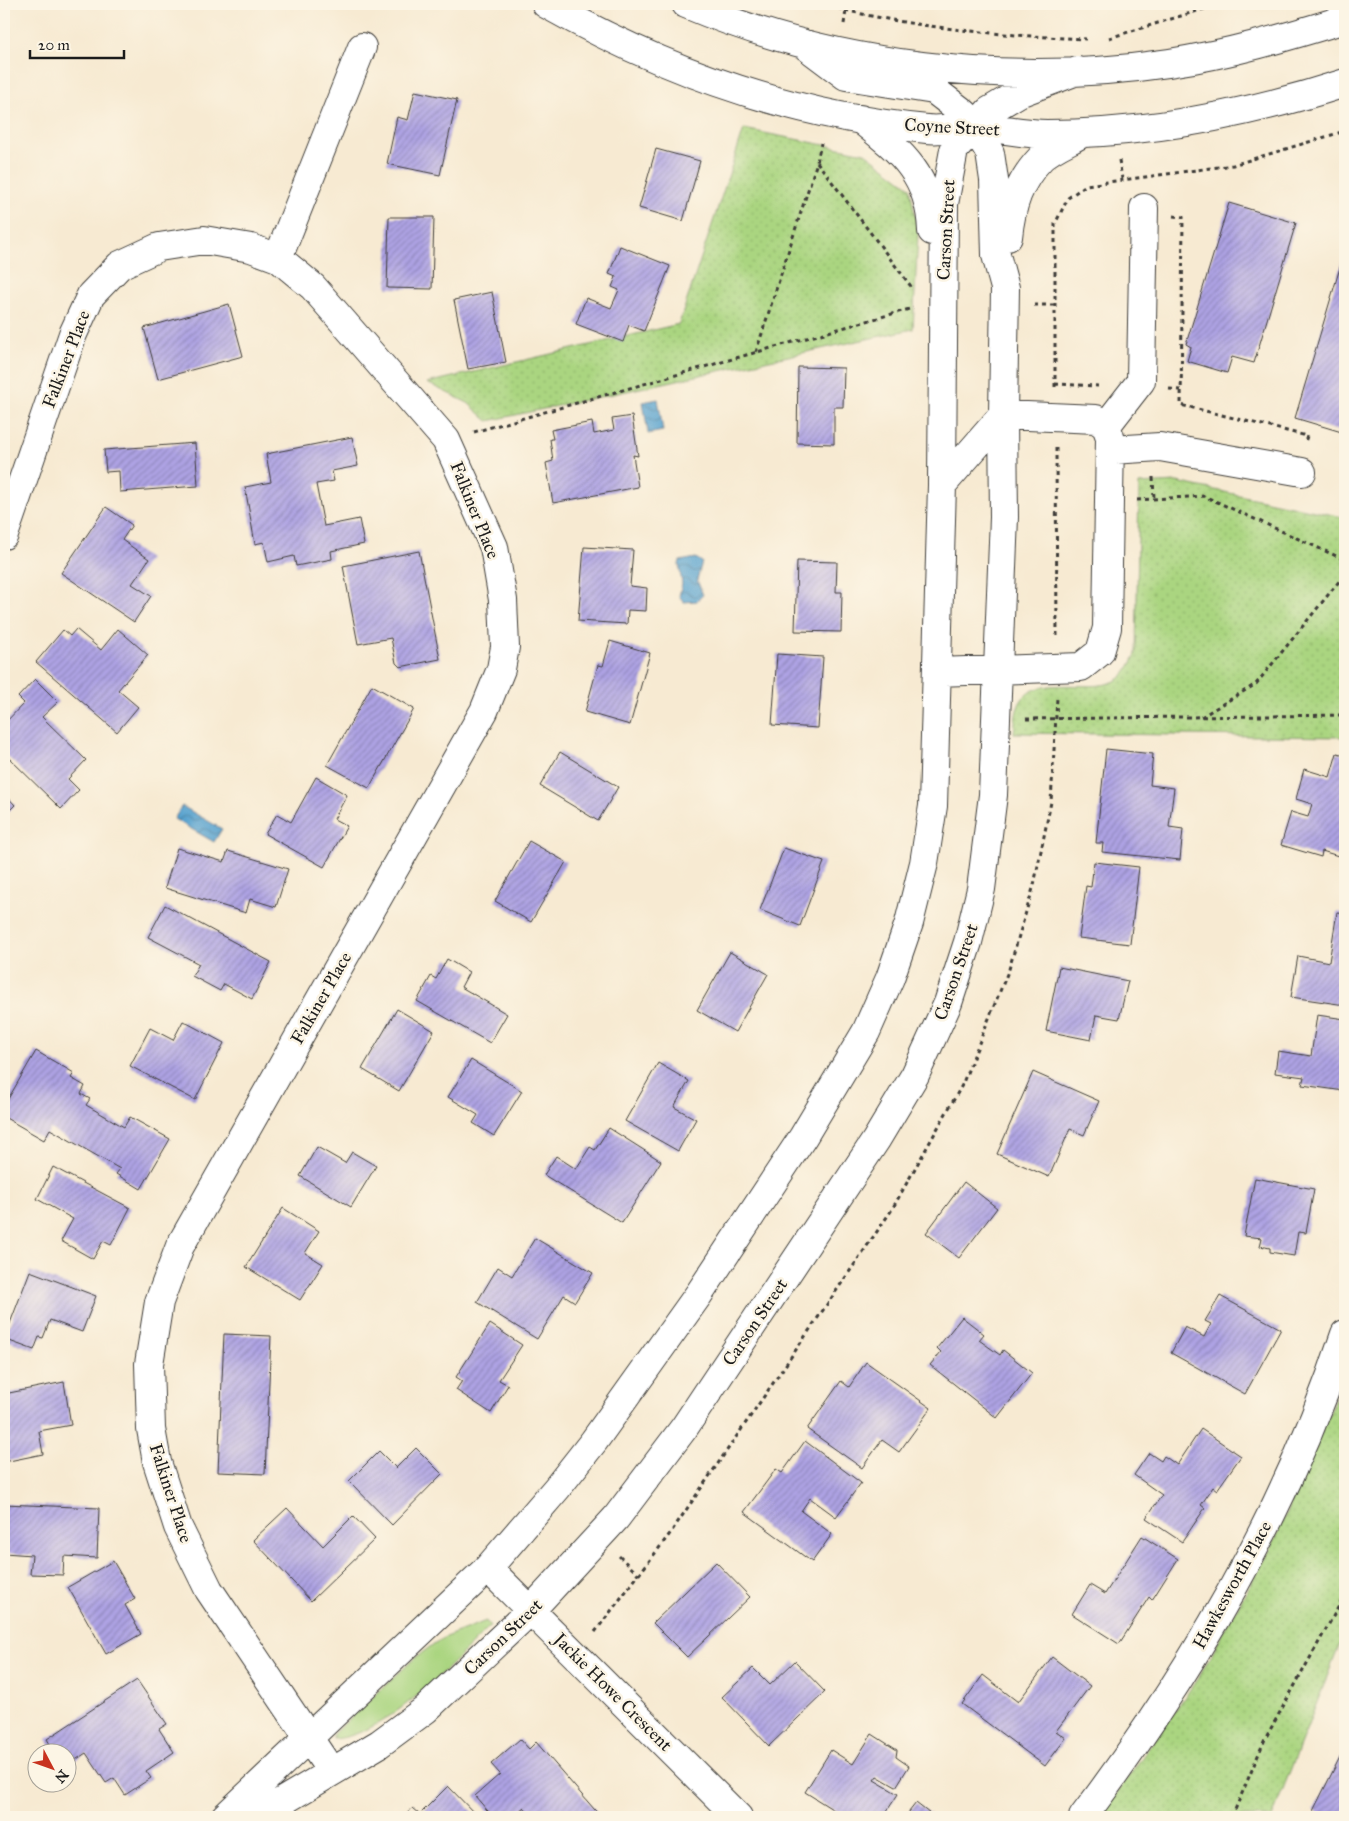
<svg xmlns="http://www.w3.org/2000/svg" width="1349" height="1821" font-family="'IM FELL Great Primer',serif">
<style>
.green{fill:#aad580;stroke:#63784e}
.park{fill:url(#park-dots);stroke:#63784e}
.water{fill:url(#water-waves);stroke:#3a5f76}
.building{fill:url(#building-hatch)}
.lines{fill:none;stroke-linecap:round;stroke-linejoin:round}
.minor-casing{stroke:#3d3b37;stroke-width:30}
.path{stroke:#3d3b37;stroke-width:3;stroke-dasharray:4 4;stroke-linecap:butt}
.minor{stroke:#fff;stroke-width:28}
.labels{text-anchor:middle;stroke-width:5;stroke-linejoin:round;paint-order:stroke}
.street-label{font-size:18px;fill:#1c1c1c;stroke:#fcf5e5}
</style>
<defs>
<pattern id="park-dots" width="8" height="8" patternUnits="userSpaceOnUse" patternTransform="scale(1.25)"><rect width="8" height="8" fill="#aad580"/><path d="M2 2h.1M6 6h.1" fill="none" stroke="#92b66e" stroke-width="1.8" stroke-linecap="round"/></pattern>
<pattern id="water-waves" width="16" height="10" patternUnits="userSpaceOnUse" patternTransform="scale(1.25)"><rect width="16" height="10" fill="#57a2cf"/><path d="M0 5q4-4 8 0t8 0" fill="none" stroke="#4783a7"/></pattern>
<pattern id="building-hatch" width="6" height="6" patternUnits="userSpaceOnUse" patternTransform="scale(1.25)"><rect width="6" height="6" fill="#aea3e4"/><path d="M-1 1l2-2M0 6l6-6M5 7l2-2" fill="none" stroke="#8d84b8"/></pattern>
</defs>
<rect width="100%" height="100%" fill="#fcf5e5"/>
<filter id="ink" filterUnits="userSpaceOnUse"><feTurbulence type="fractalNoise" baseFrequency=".02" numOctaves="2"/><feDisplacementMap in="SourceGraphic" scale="10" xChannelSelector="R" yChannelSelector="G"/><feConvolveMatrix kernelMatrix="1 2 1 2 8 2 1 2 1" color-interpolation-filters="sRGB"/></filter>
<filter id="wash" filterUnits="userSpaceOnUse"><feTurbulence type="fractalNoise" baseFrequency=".0096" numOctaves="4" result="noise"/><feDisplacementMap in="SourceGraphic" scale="20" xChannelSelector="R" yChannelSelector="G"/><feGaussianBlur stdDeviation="1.12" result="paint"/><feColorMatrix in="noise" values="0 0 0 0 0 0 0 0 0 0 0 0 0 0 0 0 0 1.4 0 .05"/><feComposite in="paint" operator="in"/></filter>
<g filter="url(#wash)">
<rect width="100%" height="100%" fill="#f7ead2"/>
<path class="green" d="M486 1621 490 1626C454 1662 386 1736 333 1739V1734L415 1658 435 1643 448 1636Z"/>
<path class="park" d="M744 129 865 153 910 187 918 234 913 329 488 421 468 403 427 383 679 324Z
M1177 482 1343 517 1345 515V737L1014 733C1015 726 1015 717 1017 710 1028 669 1089 695 1115 681 1126 676 1131 664 1136 654L1139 484Z
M1345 1377V1631L1272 1817H1100L1198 1678 1272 1546Z"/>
<path class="water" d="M658 399 663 431 648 434 643 402Z
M696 558 702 562 697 580 703 595 697 601 684 602 679 596 682 584 679 564 680 561Z
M182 806 222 829 214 842 174 819Z"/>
<g id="blocks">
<path class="building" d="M415 91 457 100 440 175 387 164 397 117 408 120Z
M656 149 700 161 683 221 639 208Z
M1229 203 1296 223 1254 363 1232 357 1227 373 1187 361 1191 347 1186 344Z
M389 217H434L432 289 387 288Z
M620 246 670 266 644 331 629 325 623 342 576 324 586 298 611 308 619 290 612 287 616 277 609 274Z
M1345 251V433L1295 418Z
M492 292 506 362 468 369 454 300Z
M229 304 243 356 158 379 144 328Z
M798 367 844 368 843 407H834V444L797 443Z
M632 416 638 456 633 455 638 487 553 503 546 463 553 461 550 439H553L551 430 592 422 594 434 614 430 612 419Z
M352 437 358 466 332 471 334 481 316 484 324 526 359 519 364 544 331 551 332 559 296 566 294 556 268 562 264 542 255 544 245 487 271 482 266 454Z
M195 443 198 486 120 492 119 471 106 472 104 450Z
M106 507 132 525 122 540 149 559 132 584 151 596 134 622 61 573Z
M584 547 633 550 630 586 647 588 646 611 628 610 627 624 578 621Z
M419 551 440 659 400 667 396 663 391 638 358 644 343 566Z
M797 561 837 562 836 592H842L841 632 795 631Z
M76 629 101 650 118 629 148 655 118 690 138 707 117 732 36 662 63 630 70 636Z
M610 641 650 653 630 725 585 712 598 665 603 666Z
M777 654 823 657 818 728 772 725Z
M35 679 58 702 42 717 86 760 68 779 79 790 61 809 4 753V724L24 703 18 697Z
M372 685 414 709 369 788 327 765Z
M1106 749 1153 754 1150 785 1174 788 1169 827 1183 829 1180 860 1102 852 1103 843H1096Z
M560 752 618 787 598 821 540 786Z
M1337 753 1345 755V858L1322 851 1321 857 1281 845 1291 812 1308 817 1312 804 1296 799 1304 769 1330 777Z
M316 777 347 795 334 819 347 826 324 867 265 834 277 814 291 822Z
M4 793 15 805 4 816Z
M529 841 566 862 531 922 495 901Z
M177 848 224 862 228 851 288 869 276 907 250 899 246 913 165 888Z
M784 848 824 862 800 926 760 910Z
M1094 862 1139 867 1130 944 1079 938 1086 886 1091 887Z
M165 905 271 962 252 999 224 984 220 991 192 976 199 964 148 937Z
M1337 912 1345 913V1005L1291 997 1298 956 1329 962Z
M730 952 768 974 735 1032 697 1010Z
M447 959 469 972 461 987 507 1014 490 1043 417 1001 431 976 436 979Z
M1059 967 1128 981 1119 1019 1096 1015 1091 1040 1046 1031Z
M397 1009 434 1031 399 1091 362 1069Z
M1317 1015 1345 1019 1344 1091 1302 1085 1304 1077 1275 1073 1278 1051 1311 1056Z
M183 1021 224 1043 195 1100 130 1066 150 1028 173 1040Z
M36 1051 74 1073 71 1078 85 1086 81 1094 90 1099 86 1105 124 1127 130 1117 170 1139 141 1189 116 1174 120 1169 50 1129 44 1140 4 1117V1106Z
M471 1060 522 1091 494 1136 473 1123 478 1115 448 1097Z
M658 1063 689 1081 674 1107 696 1119 678 1151 625 1121Z
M1033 1072 1099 1101 1084 1135 1070 1129 1049 1177 997 1154Z
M609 1128 661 1161 622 1223 544 1175 556 1156 576 1169 590 1147 595 1150Z
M317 1147 345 1163 352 1152 376 1166 351 1207 300 1176Z
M53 1167 130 1208 111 1245 103 1241 93 1259 61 1241 73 1219 37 1199Z
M1255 1178 1314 1189 1306 1233 1298 1232 1294 1256 1270 1252V1248L1260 1246 1262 1238 1244 1236Z
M964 1182 997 1208 959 1258 926 1233Z
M283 1208 319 1231 305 1253 323 1264 300 1300 246 1267Z
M535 1238 593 1273 575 1302 564 1295 537 1339 477 1302 498 1267 512 1276Z
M30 1271 96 1296 82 1332 50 1320 43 1338 39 1337 34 1350 4 1339Z
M1220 1296 1281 1329 1245 1394 1171 1353 1185 1327 1204 1337 1211 1324 1205 1321Z
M962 1317 984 1334 979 1340 1000 1355 1003 1350 1032 1373 997 1418 930 1365 941 1352 937 1348Z
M490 1324 522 1345 499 1380 508 1385 491 1413 456 1390 462 1381 456 1377Z
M224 1334 271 1336 265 1474 218 1472Z
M866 1362 931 1408 899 1452 882 1440 862 1468 807 1429 841 1381 849 1387Z
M64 1382 71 1425 39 1431 43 1454 4 1462V1394Z
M1201 1429 1241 1456 1217 1490 1213 1487 1201 1505 1205 1508 1182 1542 1146 1518 1162 1495 1134 1475 1149 1453 1161 1461 1164 1456 1177 1465Z
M805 1441 861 1483 836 1517 810 1498 801 1511 832 1534 812 1562 744 1512 776 1469 782 1473Z
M416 1448 442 1474 392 1525 349 1481 379 1451 396 1468Z
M4 1504 99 1508 97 1558 64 1556 63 1575 30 1574 32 1555 4 1553Z
M287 1508 323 1546 353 1516 375 1539 311 1601 253 1540Z
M1142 1536 1178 1559 1152 1600 1149 1597 1119 1644 1072 1614 1090 1585 1105 1594Z
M113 1561 135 1599 125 1605 141 1634 106 1654 68 1587Z
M716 1562 750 1597 687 1657 653 1623Z
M1052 1657 1090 1686 1056 1731 1066 1738 1045 1766 962 1704 983 1675 1018 1702Z
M795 1661 825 1692 769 1746 722 1697 753 1668 770 1685Z
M137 1680 167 1724 159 1729 174 1752 146 1771 151 1778 125 1795 114 1778 106 1783 86 1753 68 1765V1754H56L47 1739Z
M872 1734 897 1750 896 1757 909 1766 896 1787 877 1776 874 1780 898 1794 883 1817H845L805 1792 831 1750 853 1764Z
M520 1739 529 1749 536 1742 601 1817H532L524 1807 512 1817H493L475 1796 500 1774 491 1764Z
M1345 1747V1817H1326L1313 1811Z
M448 1786 478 1817H403L413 1808 420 1814Z
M916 1803 934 1817H905Z"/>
</g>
</g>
<g filter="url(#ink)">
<use href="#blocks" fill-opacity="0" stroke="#3d3b37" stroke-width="1"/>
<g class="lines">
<g class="minor-casing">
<path id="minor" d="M546 4C663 70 792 116 927 129 943 131 960 126 977 127 1000 128 1024 134 1047 134 1148 134 1249 114 1345 83
M686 4C835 67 1009 87 1169 63 1229 54 1287 37 1345 19
M860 119C901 152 930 174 932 231
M1008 237C1011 206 1019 181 1041 158 1051 148 1069 141 1081 134
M278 258 362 47
M1106 426 1141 381 1144 208
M1111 450 1160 447 1302 472
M4 535 73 334 91 295 120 265 159 247 204 240 251 248 278 258 313 287 446 440 494 547 503 600 505 647 501 669 484 711 180 1246 159 1302 149 1364 151 1429 157 1462 178 1527 209 1590 331 1771
M937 672 1081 667 1100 652 1107 628 1110 437 1106 426 1096 419 1003 415 942 485
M488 1568 738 1817
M225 1817 488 1568 557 1488 594 1441 699 1294 803 1137 866 1032 890 978 909 923 924 863 933 806 942 485 944 204 954 150 989 111 1019 93 1077 71
M256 1817 379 1744 425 1710 531 1610 616 1518 684 1428 876 1140 915 1075 948 1003 968 942 981 889 993 795 1004 517 1003 415 1005 288 996 255 994 180 990 153 975 127 964 113 934 90 846 76 802 43
M1083 1817C1193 1671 1288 1508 1345 1334"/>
</g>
<path class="path" d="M822 4C907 28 998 35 1086 39
M844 24 846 11
M1109 38 1220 4
M1119 160 1122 179
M817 162 913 289
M1173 216 1183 217 1181 405 1307 436 1305 442
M1034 305H1055
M756 352 817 162 821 143
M1055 384 1098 386
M1055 387V224L1068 198 1086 185 1233 165 1345 131
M1169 389 1181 390
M474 432 913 308
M1056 448 1057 639
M1153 477 1154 499
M1137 500 1204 496 1345 560
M1201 717 1256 684 1345 574
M1026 719 1345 715
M619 1556 639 1575
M595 1632 669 1535 891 1211 962 1085 1009 969 1034 885 1051 802 1057 698
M1232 1817 1265 1739 1345 1595"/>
<use href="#minor" class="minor"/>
</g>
</g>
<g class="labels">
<g class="street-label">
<text transform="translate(952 127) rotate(3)" y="6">Coyne Street</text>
<text transform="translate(946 230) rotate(-87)" y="6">Carson Street</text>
<text transform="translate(66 359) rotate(-69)" y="6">Falkiner Place</text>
<text transform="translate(475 510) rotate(68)" y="6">Falkiner Place</text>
<text transform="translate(956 972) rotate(-71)" y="6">Carson Street</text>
<text transform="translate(321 998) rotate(-60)" y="6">Falkiner Place</text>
<text transform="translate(755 1322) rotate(-56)" y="6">Carson Street</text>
<text transform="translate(171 1493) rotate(72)" y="6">Falkiner Place</text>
<text transform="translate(1232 1585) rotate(-61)" y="6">Hawkesworth Place</text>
<text transform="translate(503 1637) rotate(-44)" y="6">Carson Street</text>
<text transform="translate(613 1692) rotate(45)" y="6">Jackie Howe Crescent</text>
</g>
</g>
<rect width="1349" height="1821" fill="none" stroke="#fcf5e5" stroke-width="20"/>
<g transform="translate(52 1768) rotate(131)"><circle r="24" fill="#fcf5e5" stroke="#a29e95"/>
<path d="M0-4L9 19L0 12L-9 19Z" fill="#c8321e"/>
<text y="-8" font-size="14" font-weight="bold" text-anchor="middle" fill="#1c1c1c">N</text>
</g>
<path d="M30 50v8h94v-8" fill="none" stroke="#1c1c1c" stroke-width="2.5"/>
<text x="38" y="50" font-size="15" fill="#1c1c1c" stroke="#fcf5e5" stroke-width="4" paint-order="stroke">20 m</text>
</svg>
